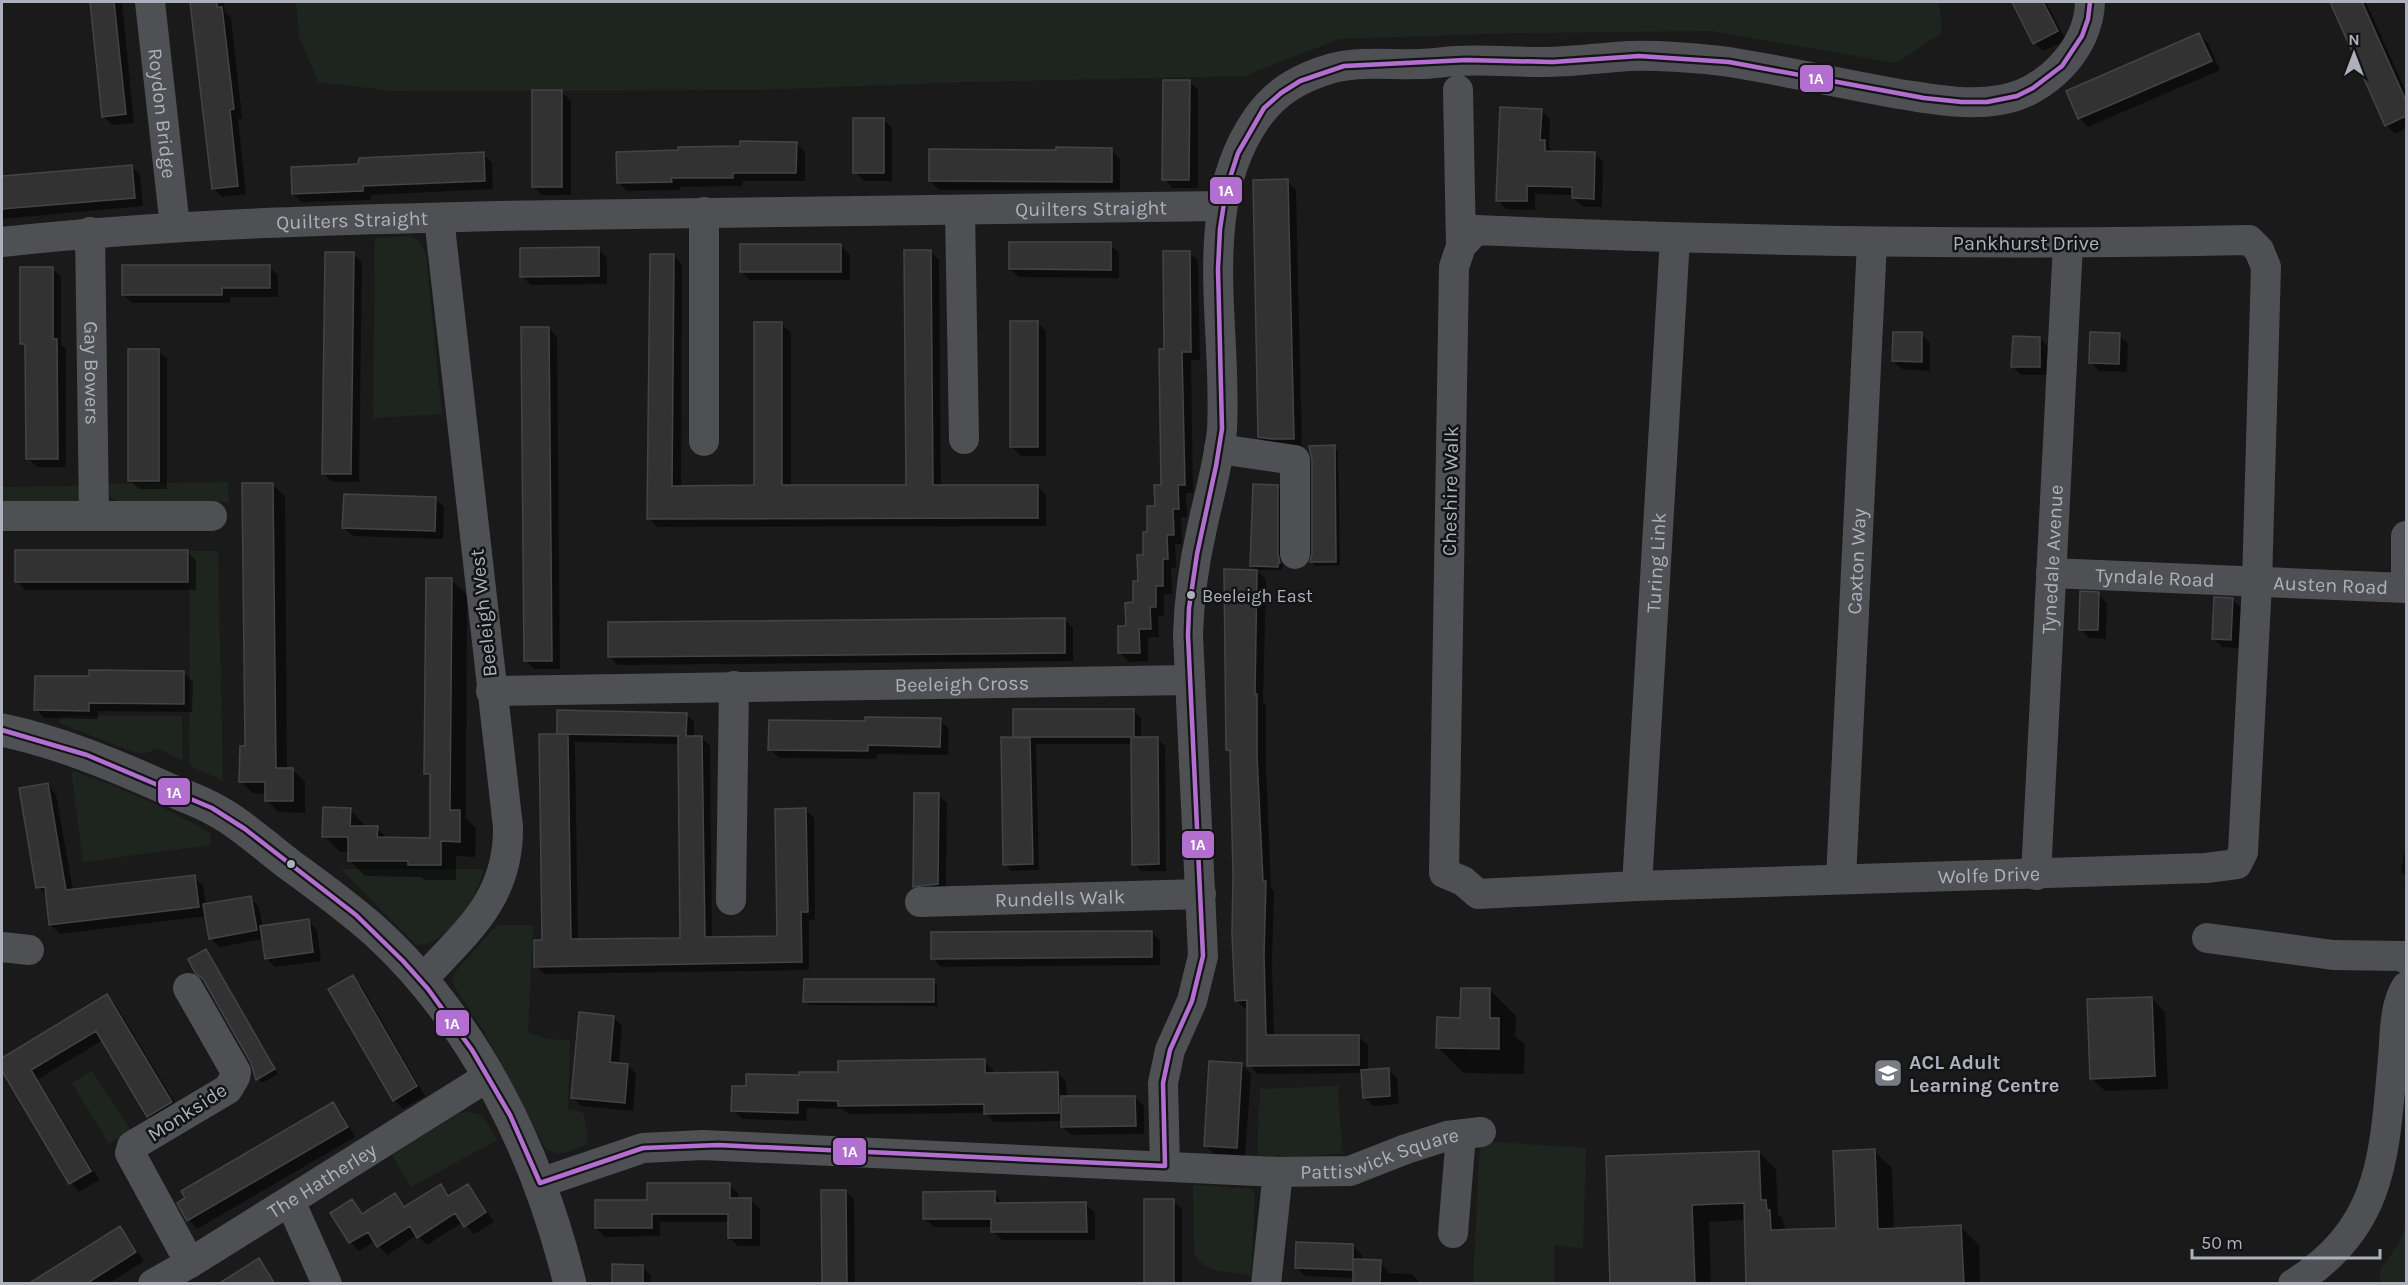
<svg xmlns="http://www.w3.org/2000/svg" width="2408" height="1285" font-family="Karla,sans-serif">
<style>
.green{fill:#1e251f}
.shadow{fill:#0007;fill-rule:evenodd}
.building{fill:#323233;stroke:#434447;stroke-width:1.5;fill-rule:evenodd}
.lines{fill:none;stroke-linecap:round;stroke-linejoin:round}
.minor{stroke:#4e5054;stroke-width:30}
.tertiary{stroke:#4e5054;stroke-width:33}
.bus-1-casing{stroke:#141417;stroke-width:9}
.bus-1{stroke:#b36fd0;stroke-width:4.5}
.bus-dot{fill:#acb1bb;stroke:#141417;stroke-width:2}
.labels{text-anchor:middle;stroke-width:5;stroke-linejoin:round;paint-order:stroke}
.bus-label{font-size:18px;fill:#acb1bb;stroke:#141417;text-anchor:start}
.street-label{font-size:20px;fill:#acb1bb;stroke:#141417}
.poi-label{font-size:20px;font-weight:bold;fill:#acb1bb;stroke:#141417;text-anchor:start}
.line-badge{stroke:#141417;stroke-width:2}
.badge-label{font-size:16px;text-anchor:middle;font-weight:bold;fill:#fff}
</style>
<rect width="100%" height="100%" fill="#1a1a1b"/>
<path class="green" d="M296 2H1939L1942 33 1896 63 1711 31 1515 33 1339 39 1244 76 968 82 758 90 393 91 318 82 299 36Z
M410 236 419 242 426 255 442 414 373 418 375 238Z
M228 482 229 502 119 501C109 498 108 494 107 484Z
M79 486 80 506 2 508V487Z
M190 551H218L223 781 189 765Z
M62 716H182L183 761 157 748 146 753H136L59 723Z
M71 770C119 787 166 807 210 833L211 845 83 862Z
M341 869H484C476 898 451 945 416 945Z
M497 925H533L528 1032 547 1039 570 1040 568 1109 584 1113 588 1144C571 1150 562 1159 545 1148L484 1032 454 986 452 979 456 971Z
M92 1071 131 1130 109 1144 72 1083Z
M1338 1086 1342 1153 1295 1158 1257 1156 1260 1089Z
M471 1112 482 1115 497 1140 411 1187 392 1155 459 1113Z
M1480 1141 1586 1148 1583 1248 1554 1245V1283L1473 1284Z
M1193 1185 1252 1189 1255 1196 1251 1275C1230 1272 1204 1274 1194 1253Z
M2406 1227V1283H2381L2379 1271 2399 1243Z"/>
<path class="shadow" d="M91 2H122L134 123 112 125 103 116Z
M192 2H224L225 12 231 18 242 118 238 119 246 194 222 197 213 188Z
M2013 2H2046L2066 40 2043 51 2034 43Z
M2332 2H2366L2406 92V128L2395 134 2386 125Z
M2199 35 2208 43 2220 70 2088 127 2079 118Z
M1189 81 1198 90V188H1173L1164 179Z
M562 92 571 101V195H542L534 187Z
M1541 110 1550 119 1549 146 1553 152 1594 153 1603 162 1602 207H1583L1574 198V195L1535 194V210L1506 209 1498 200Z
M883 119 892 128V181H864L855 172Z
M796 143 805 152V181H742V186L680 187V190L627 191 618 182 742 148Z
M1112 150 1120 159V190H939L930 181 1057 151Z
M483 154 492 163 493 189 371 195V200L302 202 293 194 359 165Z
M131 166 140 175 143 206 2 219V177Z
M1287 181 1296 190 1302 447 1269 446 1260 437Z
M1110 244 1119 253V278L1019 277 1010 269Z
M841 246 850 255V280H750L741 271Z
M598 249 607 258V284L531 285 522 276Z
M930 251 939 260 941 487H1038L1046 495V526L657 527 648 518 674 256 682 264 681 487H755L782 324 791 333V487H908Z
M1189 252 1198 261 1200 360H1191L1193 493H1186L1187 517H1181L1182 544H1175L1176 567 1171 568 1172 594H1164V615L1158 616 1159 637H1148V661L1129 662 1120 653 1135 604 1149 533 1163 487 1166 350Z
M353 254 362 262 359 482H332L323 473Z
M270 267 278 276V297H230V303H132L123 294Z
M52 268 61 277V345L66 349V467H37L28 458 27 349 22 343Z
M1037 322 1046 331V456H1021L1012 447Z
M549 328 557 337 560 669H534L525 660Z
M1921 334 1930 343V371L1902 369 1893 361Z
M2119 335 2128 344 2127 372 2099 371 2090 362Z
M2040 338 2048 347V375H2021L2012 366Z
M158 351 167 359V489H139L130 480Z
M1334 447 1338 451 1340 565 1316 566 1312 562Z
M272 484 285 496 287 769 293 770 305 782V813L279 812 266 800V794L253 793 240 781 247 748Z
M1277 486 1281 490V559L1283 566 1281 570H1255L1251 566Z
M435 498 444 507 443 539 353 536 344 528Z
M188 552 196 561V590H25L16 581Z
M1257 571 1266 580 1263 702 1266 705V766L1271 888 1274 891 1272 964 1274 1037H1359L1368 1045V1071L1388 1069 1397 1078 1399 1104 1373 1106 1364 1097 1363 1073 1258 1074 1249 1065V1009H1245L1236 1000 1233 934 1231 753 1228 749Z
M451 580 467 595 466 818 476 828 475 857 456 856V880H425L421 877 365 876 349 860V852H340L324 836 350 809 366 827 377 828 388 839H431L432 780 426 774Z
M2098 594 2107 603 2106 639 2089 638 2080 629Z
M2232 599 2241 608 2240 648 2222 647 2214 639Z
M1064 619 1073 628V661L618 665 609 656Z
M184 673 193 682 192 712 98 711V719L44 718 36 709 91 678Z
M1014 711H1134L1141 718V739H1157L1165 746 1166 871H1141L1134 864 1133 744H1036L1039 870 1011 871 1005 864 1014 739Z
M559 712 686 714 694 722V738H702L710 746 712 938 778 937 806 810 814 818 815 920H809V970L544 974 536 966 543 941ZM573 742 679 744 681 939 578 941 575 744Z
M940 720 949 729 948 755 877 754 876 759 779 758 770 749 867 723Z
M48 785 56 794 73 891 194 877 203 886 206 906 250 898 259 907 263 927 308 921 317 930 321 961 275 967 266 958 263 939 219 947 211 938 207 916 60 934 51 925 47 896 38 887Z
M938 795 947 803 946 893 923 895 915 886Z
M2406 843V889L2404 887 2406 877 2401 872Z
M1151 932 1160 941V965L941 967 933 958Z
M206 951 278 1074 262 1083 258 1079Z
M352 977 361 985 425 1096 403 1109 394 1100Z
M933 980 937 984V1006L809 1005 805 1001Z
M1490 990 1516 1016 1515 1036 1525 1045 1524 1074 1463 1073 1438 1047Z
M107 996 116 1005 180 1111 157 1125 149 1116 103 1040 38 1079 92 1169 71 1183 2 1068V1059Z
M2152 998 2165 1012 2168 1089 2105 1091 2091 1078Z
M614 1018 622 1026 619 1065H628L636 1074 633 1111 581 1106 572 1097Z
M984 1061 993 1070V1074L1058 1073 1066 1082 1067 1098 1135 1097 1144 1106V1134L1071 1135 1062 1126V1121L994 1122 985 1113 849 1114 843 1109 807 1108 806 1121 742 1119 733 1111 747 1088 800 1077Z
M1242 1065 1251 1074 1245 1156 1214 1154 1206 1145Z
M333 1104 342 1113 355 1137 197 1229 189 1220 179 1203Z
M1874 1151 1892 1168 1894 1230 1961 1227 1979 1245 1980 1284H1748L1746 1220 1709 1222 1711 1284H1613L1607 1157 1759 1152 1776 1170 1778 1214 1783 1219 1784 1225 1787 1231 1838 1230Z
M94 1171 99 1180 79 1192 72 1184Z
M441 1185 451 1196 467 1185 476 1194 494 1222 474 1234 463 1222 427 1245 417 1235 387 1255 375 1241 359 1251 350 1242 332 1214 352 1201 364 1215 395 1195 406 1207Z
M729 1185 738 1193V1200H751L760 1209V1246H738L729 1237V1222H660V1236L605 1237 596 1228 648 1202Z
M846 1191 854 1200 855 1284H823Z
M994 1193 1003 1204H1086L1095 1213V1240H1002L993 1232V1227H934L925 1219Z
M1173 1201 1182 1209V1284H1145Z
M120 1228 128 1237 144 1261 108 1284H31Z
M1353 1246 1362 1255 1361 1261 1380 1262 1389 1273 1412 1274 1421 1284H1354V1278L1305 1276 1296 1267Z
M259 1260 277 1284H221Z
M642 1266 651 1275V1284H613Z"/>
<path class="building" d="M90 2H114L126 114 102 117Z
M190 2H217V7H222L234 109 230 110 238 186 212 189Z
M2012 2H2043L2058 31 2033 44Z
M2330 2H2362L2406 101V116L2385 126Z
M2199 33 2212 61 2078 119 2066 91Z
M1163 80H1190L1189 180H1162Z
M532 90H562V187H532Z
M1500 107 1542 109 1540 140H1545V151L1595 152 1594 199 1572 198V187L1527 186V201H1496Z
M853 118H884V173H853Z
M740 141 797 142 796 173H733V178H671L672 182 617 183 616 152 678 150V147L740 146Z
M1056 147 1112 148V182L929 181V149L1056 150Z
M484 152 485 181 363 186V191L292 194 291 167 358 164 359 158Z
M132 165 135 198 2 209V176Z
M1288 179 1294 439H1272L1258 437 1253 180Z
M1009 242H1111V270L1009 269Z
M740 244H841V272H740Z
M599 247V276L520 277V248Z
M904 250H931L933 485H1038V518L647 519 650 254H674L672 486 754 485V322H782V485H906Z
M1163 251H1190L1191 352H1182L1185 485H1178L1179 509H1173L1174 535H1167L1168 559H1163V586H1156V607H1150L1151 629H1139L1140 653H1118V626H1126L1125 603 1133 602V581H1138L1137 555H1143V532H1147V506H1155L1154 485H1161L1159 349H1164Z
M325 252H354L351 474H322Z
M122 265H270V288H222V295H122Z
M20 267H53V339H57L58 459H26L25 344H20Z
M1010 321H1038V447H1010Z
M521 327H549L552 661H524Z
M1893 332H1922V362L1892 361Z
M2090 332 2120 333 2119 364 2089 363Z
M2013 336 2040 337V367H2011Z
M128 349H159V481H128Z
M1335 445 1336 562H1310L1312 554V460L1309 446Z
M242 483H273L276 768H293V801H265V782H239L240 746H245Z
M1253 484 1278 485V554L1280 563H1278V567L1250 566Z
M344 494 436 497 435 531 342 528Z
M15 550H188V582H15Z
M1224 569 1257 570 1255 694H1257V756L1263 881H1266L1264 954 1266 1035H1359V1065L1247 1066V1000L1235 1001 1232 934 1233 874 1230 750H1226Z
M426 578H452L450 810H460V842L441 841V865H408V861H348V837H322L323 807 351 808 350 826H378L377 837 430 838V774H424Z
M2080 591 2099 592 2098 630H2079Z
M2214 597 2233 598 2231 640 2212 639Z
M1065 618V653L608 657V622Z
M89 670 184 671V704L89 703V711L34 710 35 676H89Z
M1013 709H1134V737H1158L1159 864 1132 865 1131 737H1013Z
M557 710 687 713 686 736H702L705 937 777 936 775 809 806 808 808 912H801L802 962 534 967V940H542L539 734H557ZM557 734 678 736 680 938 571 939 568 734Z
M865 717 941 718 940 747 868 745V751L768 750 769 720 865 721Z
M1001 737 1030 738 1033 864 1003 865Z
M48 783 66 890 195 875 199 907 49 925 45 887 36 888 19 788Z
M914 793H939L938 884 913 887Z
M251 896 257 930 209 939 203 904Z
M309 919 313 952 265 959 260 926Z
M1152 931V957L931 959V932Z
M206 949 275 1069 256 1080 251 1063 203 979 195 973 188 959Z
M353 975 417 1086 393 1101 328 989Z
M804 979H934V1002H803Z
M1461 988H1490V1018H1499V1049L1436 1048 1437 1017 1460 1018Z
M107 994 172 1102 147 1117 96 1031 31 1070 91 1171 69 1184 2 1071V1058Z
M2152 997 2155 1076 2090 1079 2087 999Z
M579 1012 614 1016 610 1062 628 1064 625 1103 571 1098Z
M985 1059V1073L1058 1072 1059 1113 984 1114V1104L838 1106V1101L798 1100V1113L731 1111 732 1086H746V1074L799 1075V1072H838V1061Z
M1209 1061 1242 1063 1237 1148 1204 1146Z
M1389 1068 1390 1096 1363 1098 1361 1070Z
M1061 1096H1135L1136 1126 1061 1127Z
M333 1102 348 1127 187 1221 177 1203 185 1198 181 1191Z
M1875 1149 1878 1229 1961 1225 1964 1284H1746L1744 1203 1692 1205 1695 1284H1610L1606 1156 1759 1151 1761 1200H1766L1767 1210H1770L1771 1230 1836 1228 1833 1151Z
M647 1183H730V1198H751V1238H728V1214H652V1228H595V1200H647Z
M441 1184 448 1196 468 1184 486 1212 464 1227 455 1213 417 1238 410 1226 377 1247 368 1232 349 1243 330 1213 352 1199 362 1214 395 1193 404 1207Z
M821 1190H846L847 1284H822Z
M995 1191V1203L1086 1202 1087 1232H991V1219H923V1192Z
M1144 1199H1174V1284H1144Z
M120 1226 136 1252 86 1284H28Z
M1296 1242 1353 1244V1270L1295 1268Z
M259 1258 275 1284H218Z
M1353 1259 1381 1260 1380 1284H1353Z
M612 1264 643 1265V1284H612Z"/>
<g class="lines">
<g class="minor">
<path id="s1" d="M150 2 175 227"/>
<path id="s2" d="M1458 90 1461 246 1454 267 1444 873 1463 881 1478 894 1637 886 2206 868 2237 864 2243 852 2257 583 2266 267 2259 250 2249 240C1991 246 1734 241 1476 230L1461 246"/>
<path d="M960 211 964 439"/>
<path d="M704 212V441"/>
<path id="s3" d="M90 232 94 515"/>
<path id="s4" d="M2 242C166 224 332 220 498 216 739 211 981 211 1222 206"/>
<path d="M1219 449 1295 460V554"/>
<path d="M2 516H212"/>
<path d="M2406 536V575"/>
<path id="s5" d="M2051 573 2406 588"/>
<path id="s6" d="M491 691 1190 680"/>
<path id="s7" d="M2036 875 2068 244"/>
<path id="s8" d="M1841 879 1872 243"/>
<path id="s9" d="M1637 886 1675 238"/>
<path d="M731 900 734 686"/>
<path id="s10" d="M920 902 1201 894"/>
<path d="M2207 938 2333 955 2403 956 2406 959"/>
<path d="M2 947 29 950"/>
<path d="M421 981C466 932 509 899 508 827L439 218"/>
<path d="M188 988 236 1072 235 1077 228 1089 132 1146 130 1153 190 1263"/>
<path d="M1165 1166 1163 1083 1170 1050 1192 1001 1203 956 1188 635C1189 599 1194 563 1202 528 1209 495 1219 462 1222 429 1228 327 1194 208 1257 118 1276 91 1301 77 1333 68 1361 61 1391 65 1419 64 1431 64 1443 62 1455 61 1484 59 1513 62 1542 62 1571 62 1599 58 1628 56 1656 55 1701 58 1729 62 1786 71 1842 84 1899 94 1932 99 1966 106 2000 100 2046 93 2089 48 2090 2"/>
<path id="s11" d="M540 1183 643 1148 703 1145 1278 1172 1350 1171 1406 1149 1447 1136 1481 1132"/>
<path d="M290 1201 327 1284"/>
<path d="M1453 1233 1461 1135"/>
<path id="s12" d="M153 1284 190 1263 489 1076"/>
<path d="M1266 1284 1278 1172"/>
<path d="M2293 1284C2384 1227 2384 1155 2393 1058 2395 1035 2394 1006 2406 987"/>
</g>
<path class="tertiary" d="M2 730C59 742 114 765 168 789 184 796 202 802 217 811 242 824 267 848 290 865 319 886 349 908 376 932 476 1024 538 1153 570 1284"/>
<g class="bus-1-casing">
<path id="bus-1" d="M2 730 87 755 212 808 245 829 356 915 403 961 428 989 472 1050 510 1115 540 1183
M1165 1166 1163 1083 1170 1050 1192 1001 1203 956 1188 635 1189 608 1197 554 1216 466 1222 429 1218 269 1220 229 1226 190 1238 153 1264 108 1281 93 1300 81 1344 66 1466 60 1553 62 1639 56 1729 62 1924 98 1962 102H1987L2017 96 2033 88 2062 66 2082 36 2088 19 2090 2
M540 1183 643 1148 718 1145 1165 1166"/>
</g>
<use href="#bus-1" class="bus-1"/>
</g>
<defs>
<g id="university-square" transform="scale(1.5)"><rect x="-9" y="-9" width="18" height="18" rx="4" fill="#797c83" stroke="#141417"/><path d="M0-5L7-2L0 1L-7-2ZM-4 1L0 2.5L4 1V4Q0 6-4 4Z" fill="#fff"/></g>
</defs>
<g fill-rule="evenodd">
<use href="#university-square" x="1888" y="1073"/>
</g>
<g class="bus-dot">
<circle cx="1191" cy="595" r="5"/>
<circle cx="291" cy="864" r="5"/>
</g>
<g class="labels">
<g class="bus-label">
<text x="1202" y="602">Beeleigh East</text>
</g>
<g class="street-label">
<text dy="7" stroke="none"><textPath href="#s1" startOffset="112">Roydon Bridge</textPath></text>
<text dy="7" stroke="none"><textPath href="#s4" startOffset="1090">Quilters Straight</textPath></text>
<text dy="7" stroke="none"><textPath href="#s4" startOffset="351">Quilters Straight</textPath></text>
<text x="2026" y="250">Pankhurst Drive</text>
<text dy="7" stroke="none"><textPath href="#s3" startOffset="141">Gay Bowers</textPath></text>
<text transform="translate(1450 491) rotate(-89)" y="7">Cheshire Walk</text>
<text dy="7" stroke="none"><textPath href="#s7" startOffset="316">Tynedale Avenue</textPath></text>
<text dy="7" stroke="none"><textPath href="#s8" startOffset="318">Caxton Way</textPath></text>
<text dy="7" stroke="none"><textPath href="#s9" startOffset="324">Turing Link</textPath></text>
<text dy="7" stroke="none"><textPath href="#s5" startOffset="104">Tyndale Road</textPath></text>
<text dy="7" stroke="none"><textPath href="#s5" startOffset="280">Austen Road</textPath></text>
<text transform="translate(483 613) rotate(-96)" y="7">Beeleigh West</text>
<text dy="7" stroke="none"><textPath href="#s6" startOffset="471">Beeleigh Cross</textPath></text>
<text dy="7" stroke="none"><textPath href="#s2" startOffset="1336">Wolfe Drive</textPath></text>
<text dy="7" stroke="none"><textPath href="#s10" startOffset="140">Rundells Walk</textPath></text>
<text transform="translate(187 1112) rotate(-33)" y="7">Monkside</text>
<text dy="7" stroke="none"><textPath href="#s11" startOffset="849">Pattiswick Square</textPath></text>
<text dy="7" stroke="none"><textPath href="#s12" startOffset="198">The Hatherley</textPath></text>
</g>
<g class="poi-label">
<text x="1909" y="1069">ACL Adult<tspan x="1909" dy="23">Learning Centre</tspan></text>
</g>
</g>
<g class="line-badge">
<rect x="1799" y="64" width="35" height="29" rx="6" fill="#b36fd0"/>
<rect x="1209" y="176" width="34" height="29" rx="6" fill="#b36fd0"/>
<rect x="157" y="777" width="34" height="29" rx="6" fill="#b36fd0"/>
<rect x="1181" y="830" width="34" height="29" rx="6" fill="#b36fd0"/>
<rect x="435" y="1009" width="35" height="28" rx="6" fill="#b36fd0"/>
<rect x="832" y="1137" width="35" height="29" rx="6" fill="#b36fd0"/>
</g>
<g class="badge-label">
<text x="1816" y="84">1A</text>
<text x="1226" y="196">1A</text>
<text x="174" y="798">1A</text>
<text x="1198" y="850">1A</text>
<text x="452" y="1029">1A</text>
<text x="850" y="1157">1A</text>
</g>
<rect width="2408" height="1285" fill="none" stroke="#acb1bb" stroke-width="6"/>
<g transform="translate(2354 54)" stroke="#141417" stroke-width="4.5" paint-order="stroke">
<path d="M0-4.5L10 22L0 15L-10 22Z" fill="#acb1bb"/>
<text y="-9" font-size="16" font-weight="bold" text-anchor="middle" fill="#acb1bb">N</text>
</g>
<path d="M2192 1249v9h188v-9" fill="none" stroke="#acb1bb" stroke-width="3"/>
<text x="2201" y="1249" font-size="18" fill="#acb1bb" stroke="#141417" stroke-width="4.5" paint-order="stroke">50 m</text>
</svg>
